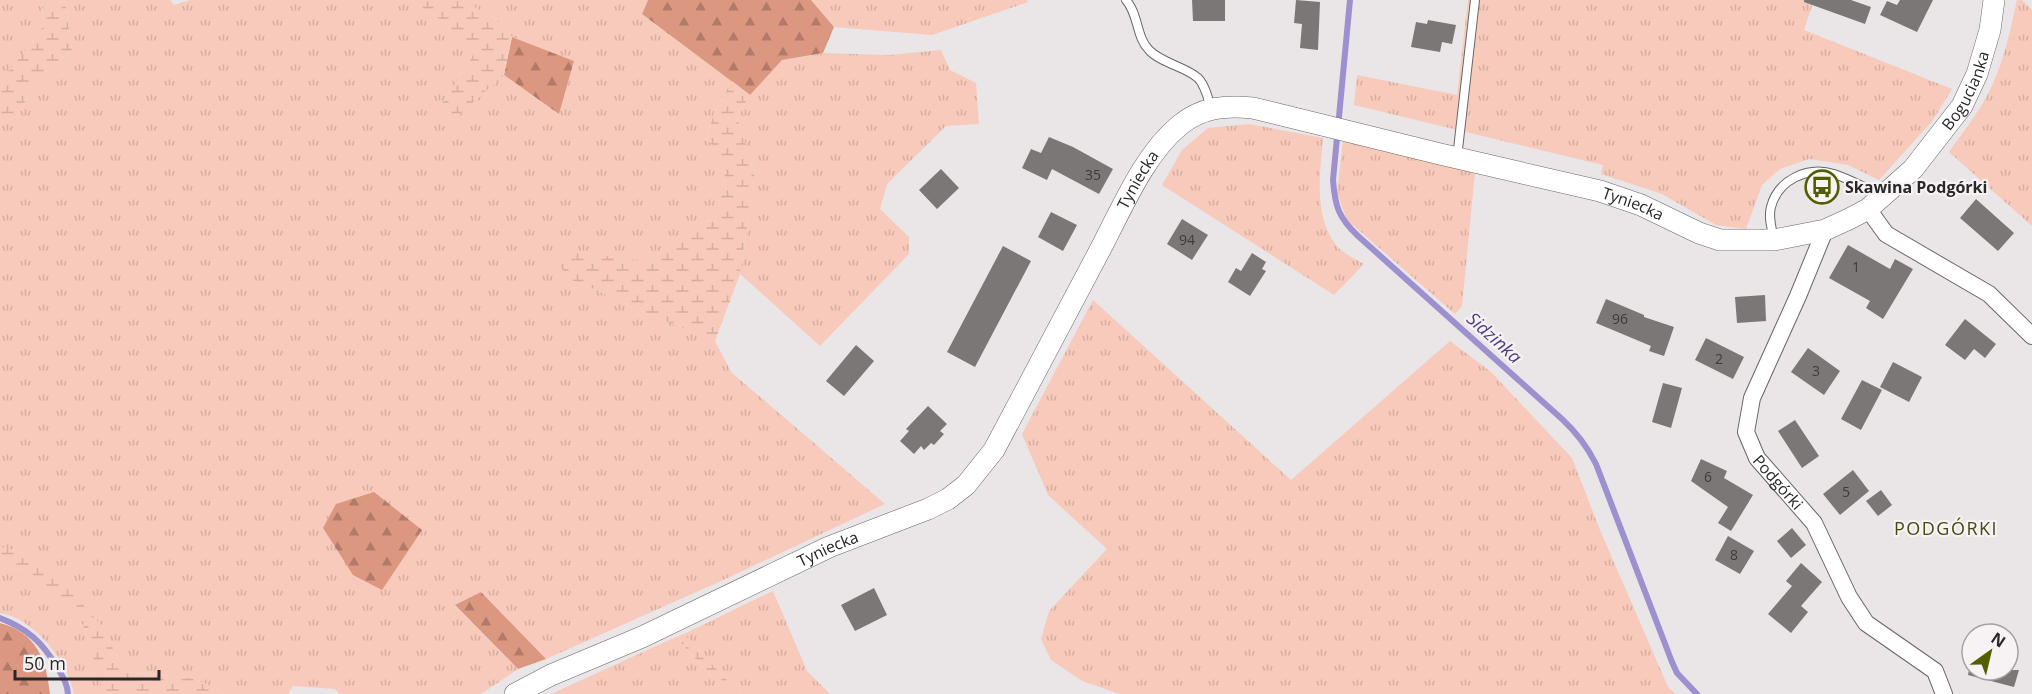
<svg xmlns="http://www.w3.org/2000/svg" width="2032" height="694" font-family="'Open Sans',sans-serif">
<style>
.grass{fill:url(#grass-tufts)}
.forest{fill:url(#forest-firs)}
.wetland{fill:url(#wetland-marsh)}
.lines{fill:none;stroke-linecap:round;stroke-linejoin:round}
.stream{stroke:#9d90ce;stroke-width:6}
.building{fill:#7c7777}
.service-casing{stroke:#696567;stroke-width:10}
.minor-casing{stroke:#696567;stroke-width:18}
.tertiary-casing{stroke:#696567;stroke-width:22}
.service{stroke:#fff;stroke-width:8}
.minor{stroke:#fff;stroke-width:16}
.tertiary{stroke:#fff;stroke-width:21}
.labels{text-anchor:middle;stroke-width:4.5;stroke-linejoin:round;paint-order:stroke}
.number-label{font-size:14px;fill:#3e3b3c}
.street-label{font-size:16px;fill:#292728;stroke:#f7f2f4}
.poi-label{font-size:16px;font-weight:bold;fill:#292728;stroke:#f7f2f4;text-anchor:start}
.water-label{font-size:18px;font-style:italic;fill:#4f3b85;stroke:#f7f2f4}
.neighbourhood-label{font-size:18px;letter-spacing:1.5px;fill:#414b11;stroke:#f7f2f4}
</style>
<defs>
<pattern id="grass-tufts" width="24" height="20" patternUnits="userSpaceOnUse" patternTransform="scale(1.5)"><rect width="24" height="20" fill="#f7cabb"/><path d="M3 7l-1-3M5 7V3M7 7l1-3M15 17l-1-3M17 17v-4M19 17l1-3" fill="none" stroke="#d4aea1"/></pattern>
<pattern id="forest-firs" width="22" height="20" patternUnits="userSpaceOnUse" patternTransform="scale(1.5)"><rect width="22" height="20" fill="#dc9780"/><path d="M5 1l3.5 6h-7zM16 11l3.5 6h-7z" fill="#b27b69"/></pattern>
<pattern id="wetland-marsh" width="20" height="14" patternUnits="userSpaceOnUse" patternTransform="scale(1.5)"><rect width="20" height="14" fill="#f7cabb"/><path d="M1 5h8M5 5V1M11 12h8M15 12V8" fill="none" stroke="#d4aea1"/></pattern>
</defs>
<rect width="100%" height="100%" fill="#eae5e7"/>
<path class="grass" d="M0 0H42L43 26 31 44 0 81Z
M65 0H170L174 5 190 0H411L437 17 473 55 454 86 440 106 452 121 504 75 559 113 574 61 512 37 494 18 461 0H648L642 14 732 81 714 113 707 137 725 173 716 219 692 226 649 262 581 252 569 279 599 291 631 307 715 341 731 372 885 504 721 581 546 659 481 592 455 606 518 669 481 694H340L335 689 293 686 288 694H224L221 690 191 678 125 672 101 625 28 554 0 547V125L18 115 37 79 72 51Z
M811 0H1027L1028 2 932 35 834 27Z
M1468 0H1814L1804 30 1952 89 1933 120 1879 180 1848 165 1809 159 1780 169 1762 185 1746 229 1716 225 1662 194 1601 174 1603 165 1354 105 1357 75 1457 95Z
M2017 0H2022L2032 10V226L1949 152C1965 129 1984 106 1994 81 2005 56 2011 27 2017 0Z
M941 50 950 70 976 83 979 124 946 126 887 184 880 209 909 237V254L820 346 740 274 755 172 737 118 750 95 782 60 823 53 889 55Z
M1249 124 1323 138C1320 173 1313 215 1336 245 1342 253 1355 259 1364 264L1334 295 1162 185 1182 150 1208 128Z
M1343 140 1475 172 1462 306 1455 314 1347 220 1337 193Z
M1093 300 1291 480 1450 341 1491 372 1572 458 1600 530 1668 687 1676 694H1120L1082 681 1051 660 1041 639 1049 611 1107 549 1048 495 1022 434Z
M0 565 29 571 83 625 101 680 102 694H74C68 662 34 618 0 613Z
M773 591 807 671 830 694H740L684 634Z
M676 637 727 694H551Z"/>
<path class="forest" d="M648 0H811L834 27 823 53 782 60 750 95 642 14Z
M512 37 574 61 559 114 504 75Z
M374 492 422 530 382 590 353 575 323 528 336 504Z
M481 592 546 659 518 669 455 605Z
M0 623C37 633 46 659 50 694H0Z"/>
<path class="wetland" d="M42 0H65L72 51 37 79 18 115 0 125V81L31 44 43 26Z
M411 0H461L494 18 512 37 504 75 452 121 440 106 454 86 473 55 437 17Z
M732 81 750 95 737 118 755 172 740 274 715 341 631 307 599 291 569 279 553 257 581 252 649 262 692 226 716 219 725 173 707 137 714 113Z
M0 547 28 554 63 583 101 625 125 672 191 678 221 690 224 694H102L100 680 83 625 29 571 0 565Z
M684 634 740 694H727L676 637Z"/>
<g class="lines">
<path class="stream" d="M1350 0 1333 180C1335 206 1338 217 1358 236L1562 419C1576 432 1587 446 1596 464L1672 662 1677 673 1697 694
M0 618C28 629 42 642 57 667 63 677 67 683 68 694"/>
</g>
<path class="building" d="M1192 0H1225V21H1193Z
M1296 0 1320 2 1318 50 1300 48 1302 24 1294 23Z
M1804 0H1851L1871 7 1865 24 1804 2Z
M1900 0H1933L1917 32 1880 15 1887 1 1897 5Z
M1428 20 1456 25 1452 44 1442 42 1440 52 1411 47 1416 22 1427 24Z
M1049 137 1073 147 1113 169 1099 194 1052 169 1047 180 1022 168 1031 149 1041 153Z
M941 169 959 188 937 209 919 190Z
M1976 199 2014 233 1998 251 1960 218Z
M1051 212 1077 225 1063 251 1038 237Z
M1182 219 1208 235 1192 260 1167 244Z
M1848 245 1890 269 1895 259 1913 269 1883 319 1866 308 1870 301 1829 278Z
M1003 246 1031 261 975 367 947 352Z
M1252 253 1266 262 1262 269 1266 271 1250 296 1228 282 1236 268 1241 271Z
M1765 295 1766 321 1737 323 1735 297Z
M1606 299 1644 315V317L1674 327 1664 356 1649 351 1651 346 1596 323Z
M1965 319 1996 344 1985 358 1974 349 1965 360 1945 345Z
M1706 338 1744 357 1733 379 1695 360Z
M856 345 874 361 844 396 826 381Z
M1808 348 1840 371 1824 395 1791 372Z
M1893 362 1922 377 1909 402 1880 387Z
M1862 380 1882 390 1861 430 1841 419Z
M1663 383 1682 388 1671 428 1652 422Z
M928 406 947 424 940 431 944 434 934 445 931 443 924 450 921 446 914 454 900 441 909 431 906 429Z
M1795 420 1819 456 1802 468 1778 431Z
M1701 459 1727 471 1724 478 1753 495 1731 531 1718 523 1728 507 1691 481Z
M1853 470 1869 491 1840 515 1823 494Z
M1881 490 1892 505 1878 516 1866 501Z
M1792 528 1806 545 1791 558 1777 541Z
M1728 536 1754 551 1740 574 1715 560Z
M1801 563 1822 582 1801 606 1808 612 1791 633 1768 614 1792 586 1786 581Z
M874 588 887 615 855 631 841 605Z
M1969 670H2019L2014 687 1968 675Z"/>
<g class="lines">
<g class="service-casing">
<path id="service" d="M1126 0C1139 15 1136 37 1149 50 1161 63 1186 67 1198 78 1205 85 1208 98 1211 108
M1457 158 1475 0
M1774 239C1772 230 1768 217 1771 207 1778 180 1807 166 1834 174 1850 179 1865 188 1881 195"/>
</g>
<g class="minor-casing">
<g id="minor">
<path d="M1868 209 1886 234 1989 294 2032 336"/>
<path id="s1" d="M1825 230 1798 296 1752 398 1746 432 1757 458 1814 523 1849 597 1866 623 1935 671 1944 694"/>
</g>
</g>
<g class="tertiary-casing">
<g id="tertiary">
<path id="s2" d="M515 694 551 675 642 637 829 547 928 509 948 499 966 485 994 450C1030 382 1066 315 1101 248 1122 208 1145 153 1180 125 1202 107 1226 105 1253 108L1440 154 1600 191 1641 205 1699 233 1720 240H1774L1825 230 1849 219 1868 209 1913 169 1962 106 1977 74 1990 30 1994 0"/>
</g>
</g>
<use href="#service" class="service"/>
<use href="#minor" class="minor"/>
<use href="#tertiary" class="tertiary"/>
</g>
<defs>
<g id="bus-ring" transform="scale(1.725)"><circle r="9.5" fill="#f7f2f4" stroke="#525e00" stroke-width="1.5"/><path d="M-5-6H5V4H4V6H2V4H-2V6H-4V4H-5ZM-3.5-4V0h7V-4ZM-3.5 1.2v1.5H-2V1.2ZM2 1.2v1.5H3.5V1.2Z" fill="#525e00"/></g>
</defs>
<g fill-rule="evenodd">
<use href="#bus-ring" x="1822" y="187"/>
</g>
<g class="labels">
<g class="number-label">
<text x="1093" y="180">35</text>
<text x="1187" y="245">94</text>
<text x="1856" y="272">1</text>
<text x="1620" y="324">96</text>
<text x="1719" y="364">2</text>
<text x="1816" y="376">3</text>
<text x="1708" y="482">6</text>
<text x="1846" y="497">5</text>
<text x="1734" y="560">8</text>
</g>
<g class="street-label">
<text dy="6" stroke="none"><textPath href="#s2" startOffset="1792">Bogucianka</textPath></text>
<text dy="6" stroke="none"><textPath href="#s2" startOffset="849">Tyniecka</textPath></text>
<text dy="6" stroke="none"><textPath href="#s2" startOffset="1388">Tyniecka</textPath></text>
<text dy="6" stroke="none"><textPath href="#s1" startOffset="278">Podgórki</textPath></text>
<text dy="6" stroke="none"><textPath href="#s2" startOffset="345">Tyniecka</textPath></text>
</g>
<g class="poi-label">
<text x="1845" y="193">Skawina Podgórki</text>
</g>
<g class="water-label">
<text transform="translate(1494 338) rotate(42)" y="6">Sidzinka</text>
</g>
<g class="neighbourhood-label">
<text x="1946" y="535">PODGÓRKI</text>
</g>
</g>
<g transform="translate(1990 652) rotate(34)"><circle r="28" fill="#f7f2f4" stroke="#a5a1a2" stroke-width="1.5"/>
<path d="M0-4.5L10 22L0 15L-10 22Z" fill="#525e00"/>
<text y="-9" font-size="16" font-weight="bold" text-anchor="middle" fill="#292728">N</text>
</g>
<path d="M15 670v9h144v-9" fill="none" stroke="#292728" stroke-width="3"/>
<text x="24" y="670" font-size="18" fill="#292728" stroke="#f7f2f4" stroke-width="4.5" paint-order="stroke">50 m</text>
</svg>
